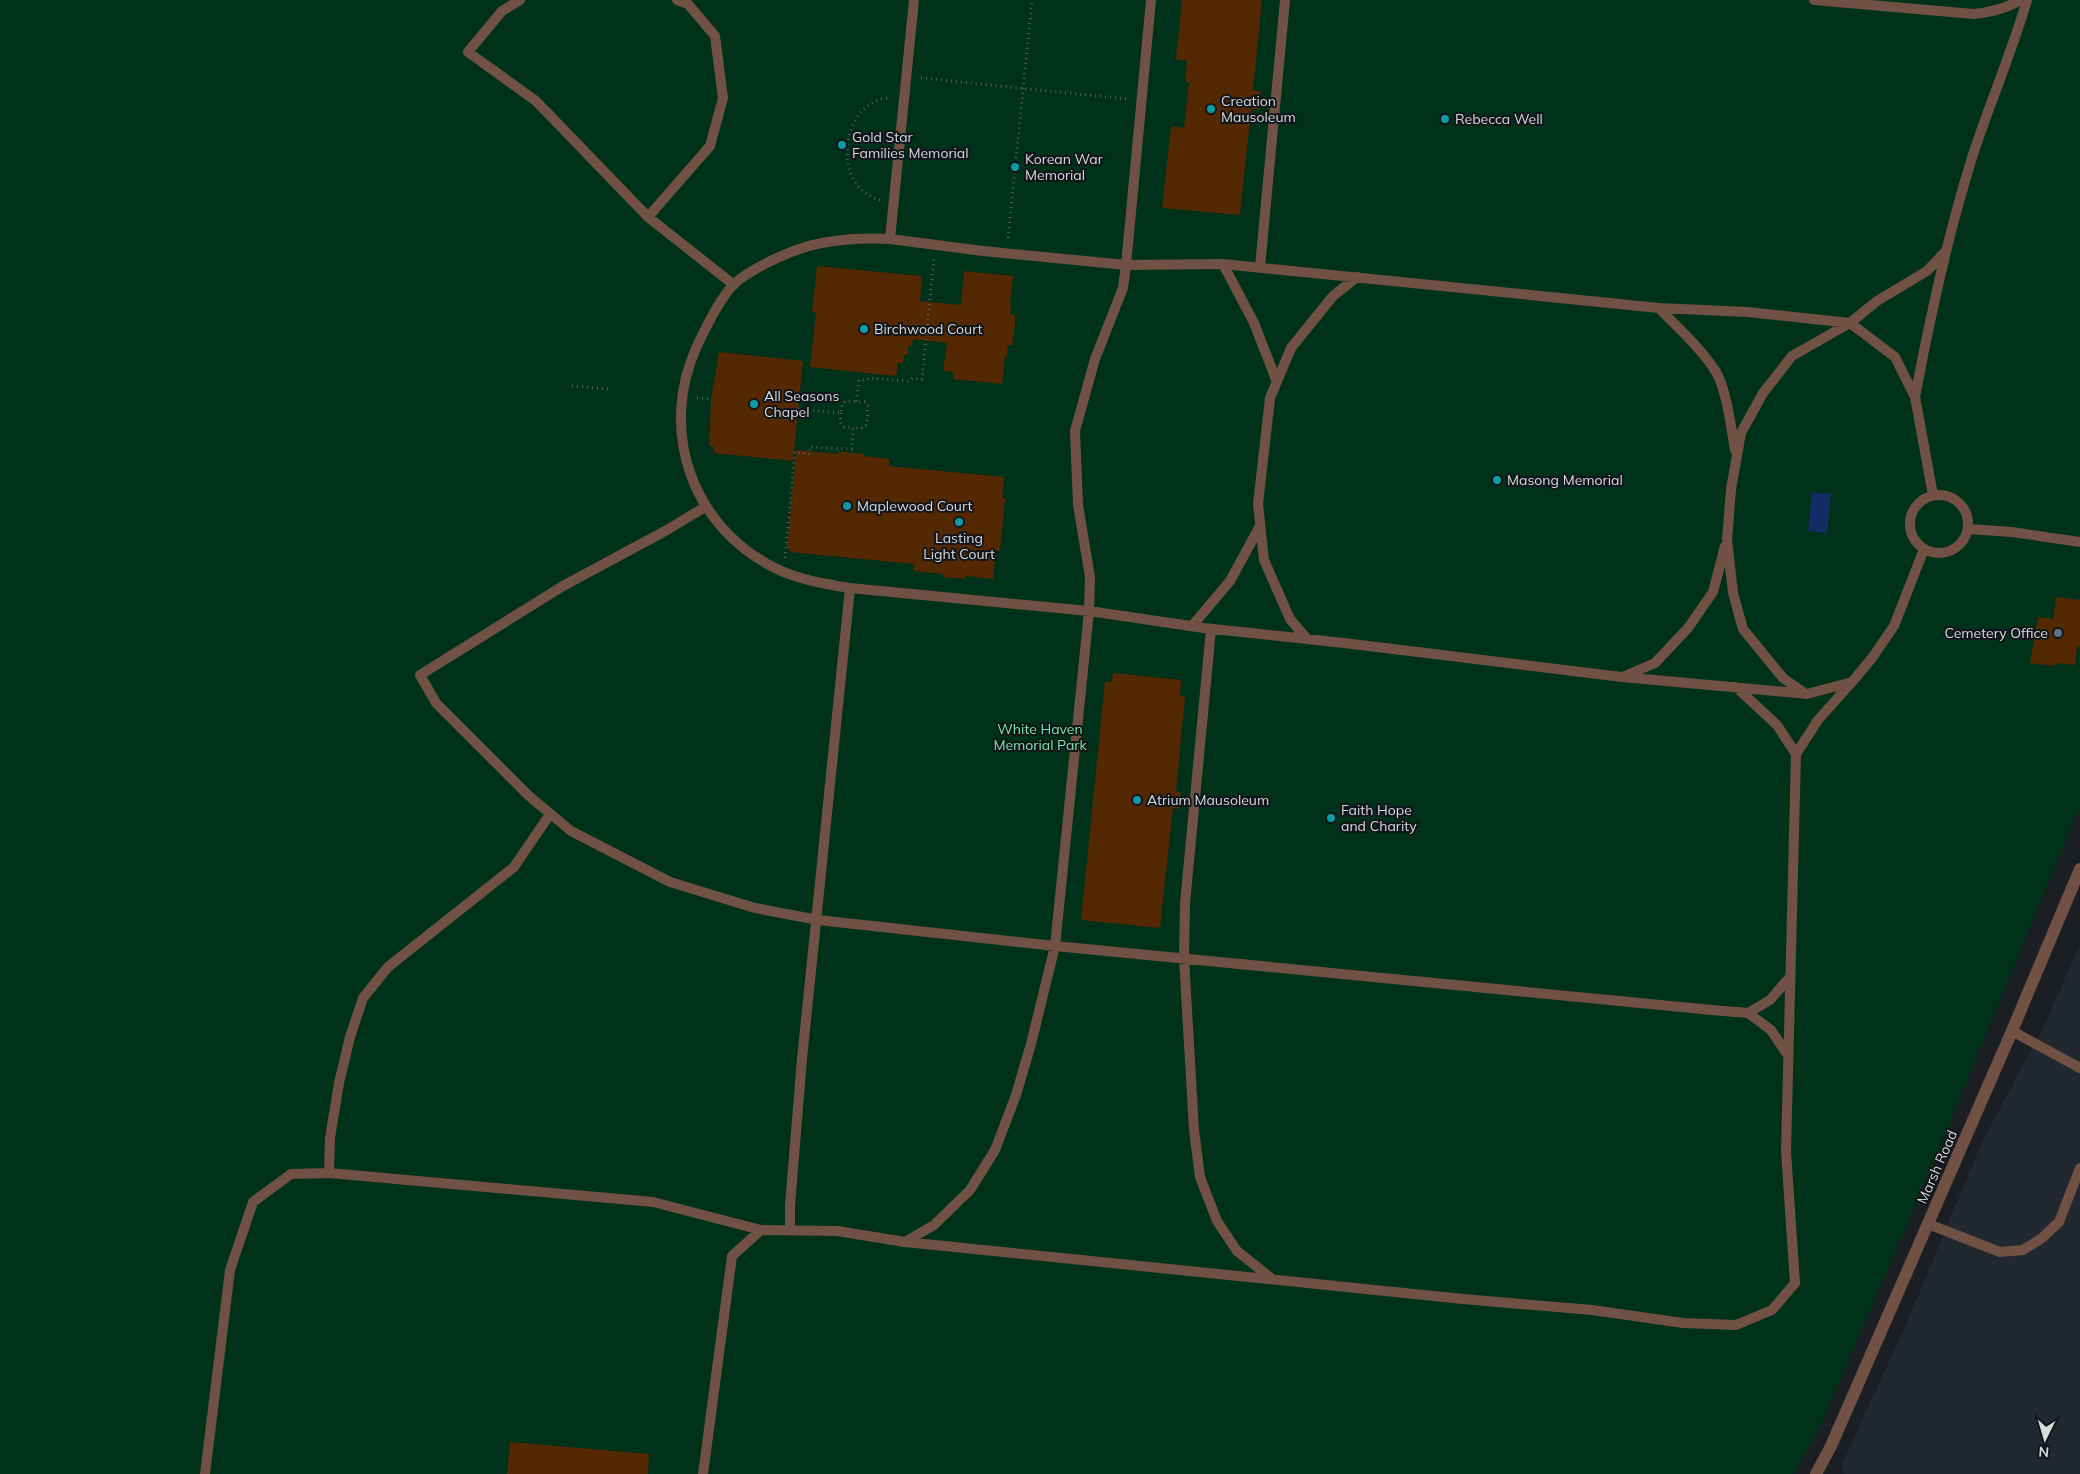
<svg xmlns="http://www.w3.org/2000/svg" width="2080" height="1474" font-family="Mulish,sans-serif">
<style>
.built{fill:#212830}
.green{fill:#00311b}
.water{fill:#142c63}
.building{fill:#542800}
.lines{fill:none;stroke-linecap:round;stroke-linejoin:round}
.path{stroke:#585a5e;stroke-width:3;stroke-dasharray:1 4;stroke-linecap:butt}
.service{stroke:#705144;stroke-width:10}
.tertiary{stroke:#705144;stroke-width:12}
.culture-dot{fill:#0f9aa8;stroke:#121519;stroke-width:2}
.service-dot{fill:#5c6f8a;stroke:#121519;stroke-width:2}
.labels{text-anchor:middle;stroke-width:4;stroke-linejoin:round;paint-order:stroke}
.poi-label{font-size:14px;fill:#d7d9db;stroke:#121519;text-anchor:start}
.park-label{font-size:14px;fill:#7ae7ab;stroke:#121519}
.street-label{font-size:14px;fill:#d7d9db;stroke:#121519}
</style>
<rect width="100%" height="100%" fill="#1b1e22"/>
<path class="built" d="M2080 944V1474H1845L1843 1472 1842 1464 1910 1315 1982 1142 2043 1028Z"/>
<path class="green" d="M0 0H2080V806L1925 1183 1822 1423 1794 1474H0Z"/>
<path class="water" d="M1812 492 1831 494 1827 533 1808 531Z"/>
<path class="building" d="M1182 0H1262L1253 90 1261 91 1259 110 1251 109 1240 215 1162 208 1171 126 1184 128 1189 82H1185L1187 61 1176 59Z
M817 266 922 276 920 301 961 305 964 271 1013 276 1010 303 1011 304 1010 314 1015 315V325L1012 346 1008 345 1007 356H1005L1002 384 953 379 954 372 943 371 947 343 913 339 912 346H908V355H904L903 363H898L896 376 810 367 816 312H812Z
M719 352 803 361 793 461 714 453V447L709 446 711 399Z
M796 450 838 454V452H846L864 454V456L889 459V466L1004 477 1002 497 1005 498 1000 551 996 550 993 579 966 576 965 579 943 577V574L914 571V564L790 552 791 549H787Z
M2056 597 2080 600V646H2077L2075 665 2056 663V666L2030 663 2038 617 2053 619Z
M1113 673 1181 680 1180 696 1185 697 1176 791 1181 792 1180 809 1173 808 1160 928 1081 920 1105 682H1112Z
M510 1442 649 1454 648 1474H507Z"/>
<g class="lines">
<path class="path" d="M921 78 1127 99
M880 200C828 185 842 99 890 98
M1008 238 1032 0
M572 386 609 389
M697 398 711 399
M798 409 841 413 842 404 846 401 856 402
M841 413 840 422 844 427 853 428
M785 558 795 452 810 454V447L852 449 853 428H862L867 424 868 406 865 402H856L859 380H865L870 378 908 381 913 378 922 379 934 258"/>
<path class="service" d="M520 0 502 11 468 52 536 101 648 217 734 285
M1814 0 1974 14C1991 12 2006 9 2020 0
M648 217 710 146 723 98 715 36 688 4 677 0
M890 239 983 251 1126 265 1151 0
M1223 264 1254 323 1277 382
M1260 267 1285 0
M1659 308C1678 328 1701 348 1716 372 1727 391 1731 428 1735 450
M1915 397C1930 317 1947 238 1971 161 1988 107 2011 55 2027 0
M1910 524a29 29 0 1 1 58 0a29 29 0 1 1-58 0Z
M705 507 667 530 563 586 420 675 436 703 529 796 571 831 670 882 755 908 818 920 1055 946 1712 1010 1748 1013 1770 1000 1789 978
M1968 529 2012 532 2080 542
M1924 549 1894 626 1872 658 1852 682 1807 694 1622 677 1344 643 1204 628 1089 611 1090 577 1078 505 1075 431 1095 359 1123 288 1126 265 1223 264 1659 308 1748 312 1850 323 1895 357 1915 397 1933 495
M850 588 1089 611 1055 946 1031 1044 1016 1095 995 1150 970 1190 934 1225 905 1242
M1192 626 1230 581 1260 526
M1211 629 1185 903 1184 958 1194 1130 1200 1177 1217 1221 1237 1251 1271 1278
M1307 639 1290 619 1264 560 1258 504 1270 398 1291 348 1333 296 1357 277
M1625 676 1655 663 1688 628 1713 592 1725 546
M1736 687 1777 725 1796 754
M1806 694 1783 678 1743 629 1733 593 1727 540 1731 489 1741 433 1763 393 1792 356 1850 323 1877 301 1927 271 1945 252
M550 814 514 867 388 967 363 998 350 1037 339 1083 330 1138 329 1173 653 1202 761 1230
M1748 1013 1771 1030 1787 1054
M2012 1031 2080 1068
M1928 1224 2000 1252 2023 1250 2042 1238 2059 1222 2080 1168
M790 1230V1205L802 1059 850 588C825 584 800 580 777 569 692 528 658 431 697 346 705 329 721 297 734 284 753 267 797 247 822 243 844 239 868 238 890 239L914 0
M205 1474 230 1270 253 1202 291 1174 329 1173
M703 1474 732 1256 761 1230 837 1231 905 1242 1463 1299 1592 1310 1683 1323 1736 1325 1772 1310 1795 1283 1786 1151 1796 754 1818 720 1851 683"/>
<path class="tertiary" d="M1816 1474 1831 1446 2012 1031 2080 869"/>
</g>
<g class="culture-dot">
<circle cx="1211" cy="109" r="5"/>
<circle cx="1445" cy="119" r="5"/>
<circle cx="842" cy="145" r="5"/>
<circle cx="1015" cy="167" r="5"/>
<circle cx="864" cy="329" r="5"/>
<circle cx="754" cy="404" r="5"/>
<circle cx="1497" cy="480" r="5"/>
<circle cx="847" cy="506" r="5"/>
<circle cx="959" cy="522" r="5"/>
<circle cx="1137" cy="800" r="5"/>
<circle cx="1331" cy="818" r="5"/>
</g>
<circle class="service-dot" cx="2058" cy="633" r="5"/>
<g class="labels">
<g class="poi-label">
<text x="1221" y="106">Creation<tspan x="1221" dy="16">Mausoleum</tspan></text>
<text x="1455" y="124">Rebecca Well</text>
<text x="852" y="142">Gold Star<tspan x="852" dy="16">Families Memorial</tspan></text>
<text x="1025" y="164">Korean War<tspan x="1025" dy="16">Memorial</tspan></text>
<text x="874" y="334">Birchwood Court</text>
<text x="764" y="401">All Seasons<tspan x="764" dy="16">Chapel</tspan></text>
<text x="1507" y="485">Masong Memorial</text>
<text x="857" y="511">Maplewood Court</text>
<text x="959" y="543" text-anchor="middle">Lasting<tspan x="959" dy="16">Light Court</tspan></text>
<text x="2048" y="638" text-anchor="end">Cemetery Office</text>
<text x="1147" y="805">Atrium Mausoleum</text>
<text x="1341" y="815">Faith Hope<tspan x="1341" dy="16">and Charity</tspan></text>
</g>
<g class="park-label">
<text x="1040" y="734">White Haven<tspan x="1040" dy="16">Memorial Park</tspan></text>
</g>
<g class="street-label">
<text transform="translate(1937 1167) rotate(-66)" y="5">Marsh Road</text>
</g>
</g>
<g transform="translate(2045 1439) rotate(185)" stroke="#121519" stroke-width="4" paint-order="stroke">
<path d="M0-4L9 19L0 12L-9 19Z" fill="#d7d9db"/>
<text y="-8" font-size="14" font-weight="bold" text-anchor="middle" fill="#d7d9db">N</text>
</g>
</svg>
